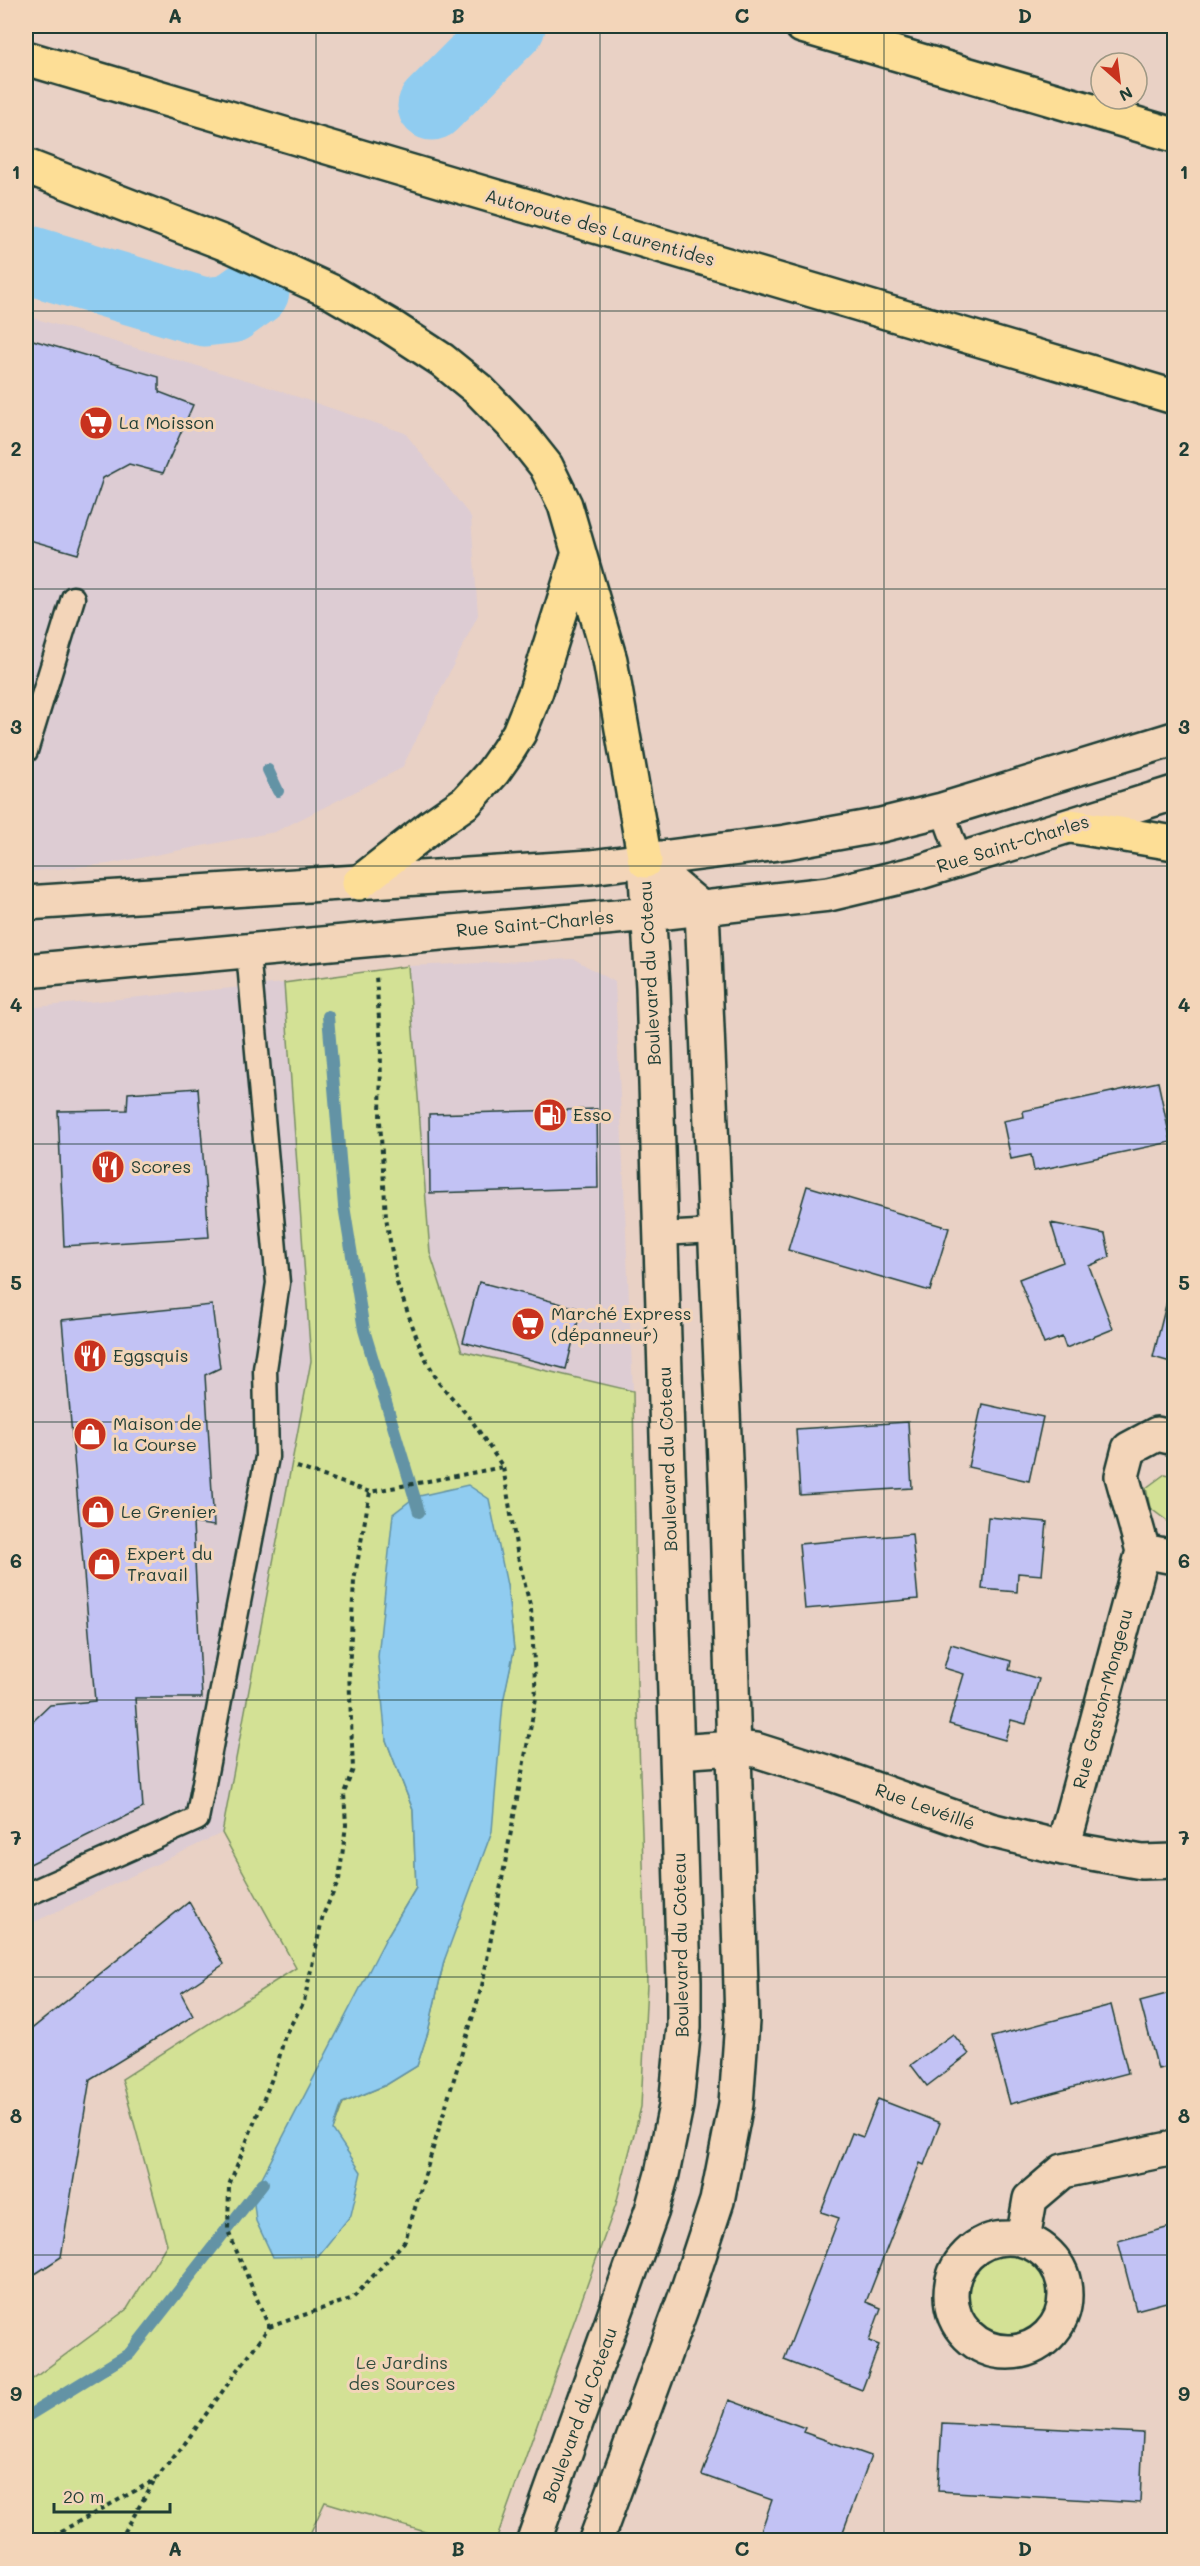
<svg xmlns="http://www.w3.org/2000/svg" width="1200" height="2566" font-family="Mali,sans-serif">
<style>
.built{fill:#ddccd3}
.green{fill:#d3e195;stroke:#798f64;stroke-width:1.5;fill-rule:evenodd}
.water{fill:#90ccf0;stroke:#6393a5;stroke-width:1.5}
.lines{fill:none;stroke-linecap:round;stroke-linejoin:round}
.stream{stroke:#6393a5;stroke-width:12}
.river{stroke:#90ccf0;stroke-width:69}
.building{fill:#c2c2f4;stroke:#1f3d34;stroke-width:1.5}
.service-casing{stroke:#1f3d34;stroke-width:27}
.minor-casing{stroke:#1f3d34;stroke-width:38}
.tertiary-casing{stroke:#1f3d34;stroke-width:38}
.motorway-casing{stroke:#1f3d34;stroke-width:38}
.path{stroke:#1f3d34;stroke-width:4;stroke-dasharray:4.5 4.5;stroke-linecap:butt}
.service{stroke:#f3d5b9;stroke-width:22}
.minor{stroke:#f3d5b9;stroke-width:33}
.tertiary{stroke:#f3d5b9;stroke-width:33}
.motorway{stroke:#fdde96;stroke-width:33}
.grid{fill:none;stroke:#1f3d34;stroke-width:1.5;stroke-opacity:0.55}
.labels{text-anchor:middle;stroke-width:6;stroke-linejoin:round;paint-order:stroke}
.street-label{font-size:18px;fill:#1f3d34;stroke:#f3d5b9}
.poi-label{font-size:18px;fill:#1f3d34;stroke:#f3d5b9;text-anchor:start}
.park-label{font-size:18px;fill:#314d3e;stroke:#f3d5b9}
.neatline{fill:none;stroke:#1f3d34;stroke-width:2}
.grid-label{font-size:20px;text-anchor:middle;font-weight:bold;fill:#1f3d34}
</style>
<rect width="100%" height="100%" fill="#e9d1c5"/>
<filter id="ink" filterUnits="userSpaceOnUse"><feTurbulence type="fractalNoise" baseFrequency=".0167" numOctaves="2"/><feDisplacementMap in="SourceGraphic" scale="12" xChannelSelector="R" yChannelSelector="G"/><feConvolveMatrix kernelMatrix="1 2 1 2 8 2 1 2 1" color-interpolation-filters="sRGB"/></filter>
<g filter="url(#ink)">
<path class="built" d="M26 316 253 382 405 433 471 517 478 615 402 768 275 832 108 864 26 872Z
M574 959 615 982 633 1391 462 1351 430 1253 408 966Z
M284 983 311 1361 222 1833 26 1926V1008Z"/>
<path class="green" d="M408 966 430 1253 462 1351 633 1391 637 1683 647 1984 641 2107 616 2204 496 2540H452L325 2502 307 2540H26V2384L127 2309 167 2244 122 2079 296 1968 222 1833 311 1361 284 983ZM507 1585 514 1650 428 2032 417 2066 386 2085 343 2103 333 2130 385 1940 416 1888 413 1810 386 1740Z
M1165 1474 1174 1476V1526L1150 1508 1146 1488Z
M964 2296a43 43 0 1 1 86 0a43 43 0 1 1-86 0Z"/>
<path class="water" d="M468 1485 489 1499 507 1585 514 1650 503 1702 492 1831 444 1961 428 2032 417 2066 386 2085 342 2103 333 2130 361 2172 351 2215 318 2256 273 2257 256 2221 253 2195 385 1940 416 1888 413 1810 386 1740 378 1657 393 1514 415 1497Z"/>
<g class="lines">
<path class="stream" d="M230 309 232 320
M268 770 278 791
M328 1016 344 1206 364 1330 419 1512
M26 2417 130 2353 263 2183"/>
<path class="river" d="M432 106 511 26
M26 259 204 312 230 309 255 291"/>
</g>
<path class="building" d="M26 338 159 377V392L193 405 163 473 129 464 103 478 78 554 26 539Z
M1158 1082 1171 1142 1034 1171 1031 1155 1011 1159 1003 1121 1024 1117 1023 1111Z
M198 1088 209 1237 64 1246 58 1111 127 1110 128 1093Z
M597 1109 598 1188 430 1193 429 1114Z
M807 1186 949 1228 930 1291 788 1250Z
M1051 1223 1105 1234 1110 1257 1089 1266 1113 1329 1066 1348 1062 1337 1044 1344 1019 1279 1063 1262Z
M479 1282 581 1309 566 1369 463 1342Z
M1169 1293 1174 1295V1363L1153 1357Z
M212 1305 220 1368 205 1375 214 1526 193 1523 202 1698H135L143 1808 26 1866V1728L50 1705 95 1701 62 1320Z
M982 1404 1043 1417 1029 1481 968 1467Z
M908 1422 912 1488 800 1495 796 1429Z
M988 1517 1047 1522 1042 1575 1018 1573 1017 1592 982 1589Z
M912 1534 918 1599 805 1609 799 1544Z
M951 1644 1011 1661 1009 1670 1039 1679 1026 1724 1011 1720 1005 1740 949 1724 964 1674 944 1668Z
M189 1902 224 1964 181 1993 193 2016 90 2079 61 2257 26 2280V2053L28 2032Z
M1174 1992V2065L1158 2069 1140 2001Z
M1111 2005 1128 2073 1010 2104 992 2037Z
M953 2034 969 2054 927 2086 911 2065Z
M878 2099 940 2123 924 2165 920 2163 866 2302 881 2308 869 2341 879 2345 862 2390 784 2360 839 2218 821 2212 852 2133 863 2137Z
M1174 2226V2300L1136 2310 1118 2241Z
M729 2400 805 2428 803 2432 871 2456 840 2540H768L759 2537 772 2500 702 2475Z
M942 2423 1143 2433 1140 2503 938 2491Z"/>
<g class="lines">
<g class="service-casing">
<path id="service" d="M26 751 73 598
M942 810 960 860
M661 1234 714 1231
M26 1895 197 1819 267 1457 265 1369 278 1283 248 952"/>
</g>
<g class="minor-casing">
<path id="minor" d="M1143 1551 1174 1557
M677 1752 734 1748 756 1750 829 1773 990 1830 1063 1848 1142 1862 1174 1861
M1063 1848 1143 1551 1122 1476 1129 1449 1157 1434 1174 1438
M951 2295a57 57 0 1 1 114 0a57 57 0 1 1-114 0Z
M1023 2239 1030 2199 1063 2171 1174 2148"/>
</g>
<g class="tertiary-casing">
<path id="tertiary" d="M26 903 591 867 786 842 881 825 942 810 1174 739
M26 971 649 914 829 894 917 873 1174 793
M534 2540 652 2210 662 2174 676 2106 684 2027V1981L653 987 645 861
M596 2540 685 2298 717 2201 736 2104 742 2021 726 1484 702 909 645 861"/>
</g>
<g class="motorway-casing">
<path id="motorway" d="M802 26 1174 135
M26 58 1174 397
M26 166 232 246 330 291 390 326 442 360 479 390 515 427 546 466 565 505 610 660 645 861
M1071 826 1174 843
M359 883 433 825 466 802 493 772 507 752 519 733 536 691 578 556"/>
</g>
<path class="path" d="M297 1467 370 1492
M269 2327 353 2298 405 2241 482 1986 536 1698 531 1609 518 1557 503 1467 470 1418 439 1383 422 1352 397 1283 386 1217 380 1121 381 1047 376 976
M45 2540 155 2480 183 2446 269 2327 228 2231 229 2185 277 2066 285 2035 304 2002 323 1915 339 1880 346 1825 344 1793 353 1769 349 1671 354 1581 370 1492 503 1467
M120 2540 154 2481"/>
<use href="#service" class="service"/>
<use href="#minor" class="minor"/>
<use href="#tertiary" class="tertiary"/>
<use href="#motorway" class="motorway"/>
</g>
</g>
<path class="grid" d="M316 26V2540M600 26V2540M884 26V2540M26 311H1174M26 589H1174M26 866H1174M26 1144H1174M26 1422H1174M26 1700H1174M26 1977H1174M26 2255H1174"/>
<defs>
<g id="supermarket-disc" transform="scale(1.725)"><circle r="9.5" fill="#c8321e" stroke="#f3d5b9"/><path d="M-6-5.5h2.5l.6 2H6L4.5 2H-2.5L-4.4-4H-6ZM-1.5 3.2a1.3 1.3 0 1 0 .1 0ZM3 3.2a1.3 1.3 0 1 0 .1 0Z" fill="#fff"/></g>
<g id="fuel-disc" transform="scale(1.725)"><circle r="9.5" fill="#c8321e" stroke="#f3d5b9"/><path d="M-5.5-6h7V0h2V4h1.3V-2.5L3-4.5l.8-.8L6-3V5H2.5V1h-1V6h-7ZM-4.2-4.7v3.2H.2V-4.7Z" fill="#fff"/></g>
<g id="restaurant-disc" transform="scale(1.725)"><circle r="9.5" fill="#c8321e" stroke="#f3d5b9"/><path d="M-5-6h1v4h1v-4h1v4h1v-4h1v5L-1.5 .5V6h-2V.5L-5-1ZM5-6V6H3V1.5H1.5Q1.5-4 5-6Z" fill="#fff"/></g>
<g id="shop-disc" transform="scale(1.725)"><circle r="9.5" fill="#c8321e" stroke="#f3d5b9"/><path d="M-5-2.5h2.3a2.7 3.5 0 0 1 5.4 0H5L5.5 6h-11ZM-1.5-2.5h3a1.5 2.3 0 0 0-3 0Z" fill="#fff"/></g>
</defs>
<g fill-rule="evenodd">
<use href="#supermarket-disc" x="96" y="423"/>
<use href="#fuel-disc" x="550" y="1115"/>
<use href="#restaurant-disc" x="108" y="1167"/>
<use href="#supermarket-disc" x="528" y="1324"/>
<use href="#restaurant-disc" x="90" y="1356"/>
<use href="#shop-disc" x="90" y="1434"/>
<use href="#shop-disc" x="98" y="1512"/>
<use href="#shop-disc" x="104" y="1564"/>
</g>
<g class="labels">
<g class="street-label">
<text transform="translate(600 228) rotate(16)" y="6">Autoroute des Laurentides</text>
<text transform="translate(1013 844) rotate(-17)" y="6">Rue Saint-Charles</text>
<text transform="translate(535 924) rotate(-5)" y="6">Rue Saint-Charles</text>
<text transform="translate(650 973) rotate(-93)" y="6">Boulevard du Coteau</text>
<text transform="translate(668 1459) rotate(-92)" y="6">Boulevard du Coteau</text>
<text transform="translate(1103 1699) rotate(-75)" y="6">Rue Gaston-Mongeau</text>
<text transform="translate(925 1807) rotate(20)" y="6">Rue Levéillé</text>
<text transform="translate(681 1945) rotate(-91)" y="6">Boulevard du Coteau</text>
<text transform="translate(580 2415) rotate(-70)" y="6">Boulevard du Coteau</text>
</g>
<g class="poi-label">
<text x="119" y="429">La Moisson</text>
<text x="573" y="1121">Esso</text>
<text x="131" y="1173">Scores</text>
<text x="551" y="1320">Marché Express<tspan x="551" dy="21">(dépanneur)</tspan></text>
<text x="113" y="1362">Eggsquis</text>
<text x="113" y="1430">Maison de<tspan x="113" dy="21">la Course</tspan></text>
<text x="121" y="1518">Le Grenier</text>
<text x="127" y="1560">Expert du<tspan x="127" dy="21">Travail</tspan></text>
</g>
<g class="park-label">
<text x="402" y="2369">Le Jardins<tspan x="402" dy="21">des Sources</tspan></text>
</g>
</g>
<rect width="1200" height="2566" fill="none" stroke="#f3d5b9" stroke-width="66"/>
<g transform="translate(1119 81) rotate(152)"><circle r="28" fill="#f3d5b9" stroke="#9e9884" stroke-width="1.5"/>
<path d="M0-4.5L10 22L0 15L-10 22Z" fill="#c8321e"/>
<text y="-9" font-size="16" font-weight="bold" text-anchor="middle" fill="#1f3d34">N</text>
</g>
<path d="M54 2503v9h116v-9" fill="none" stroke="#1f3d34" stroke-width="3"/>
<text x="63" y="2503" font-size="18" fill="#1f3d34" stroke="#f3d5b9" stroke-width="4.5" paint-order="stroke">20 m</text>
<rect x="33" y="33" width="1134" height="2500" class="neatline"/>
<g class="grid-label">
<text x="175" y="23">A</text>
<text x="458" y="23">B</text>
<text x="742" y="23">C</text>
<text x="1025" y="23">D</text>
<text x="16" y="179">1</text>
<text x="1184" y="179">1</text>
<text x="16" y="456">2</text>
<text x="1184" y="456">2</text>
<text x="16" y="734">3</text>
<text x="1184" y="734">3</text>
<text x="16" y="1012">4</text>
<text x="1184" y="1012">4</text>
<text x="16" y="1290">5</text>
<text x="1184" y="1290">5</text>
<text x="16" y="1568">6</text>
<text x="1184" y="1568">6</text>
<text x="16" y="1845">7</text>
<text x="1184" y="1845">7</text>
<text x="16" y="2123">8</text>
<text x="1184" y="2123">8</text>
<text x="16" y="2401">9</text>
<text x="1184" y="2401">9</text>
<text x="175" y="2556">A</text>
<text x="458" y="2556">B</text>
<text x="742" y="2556">C</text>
<text x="1025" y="2556">D</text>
</g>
</svg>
